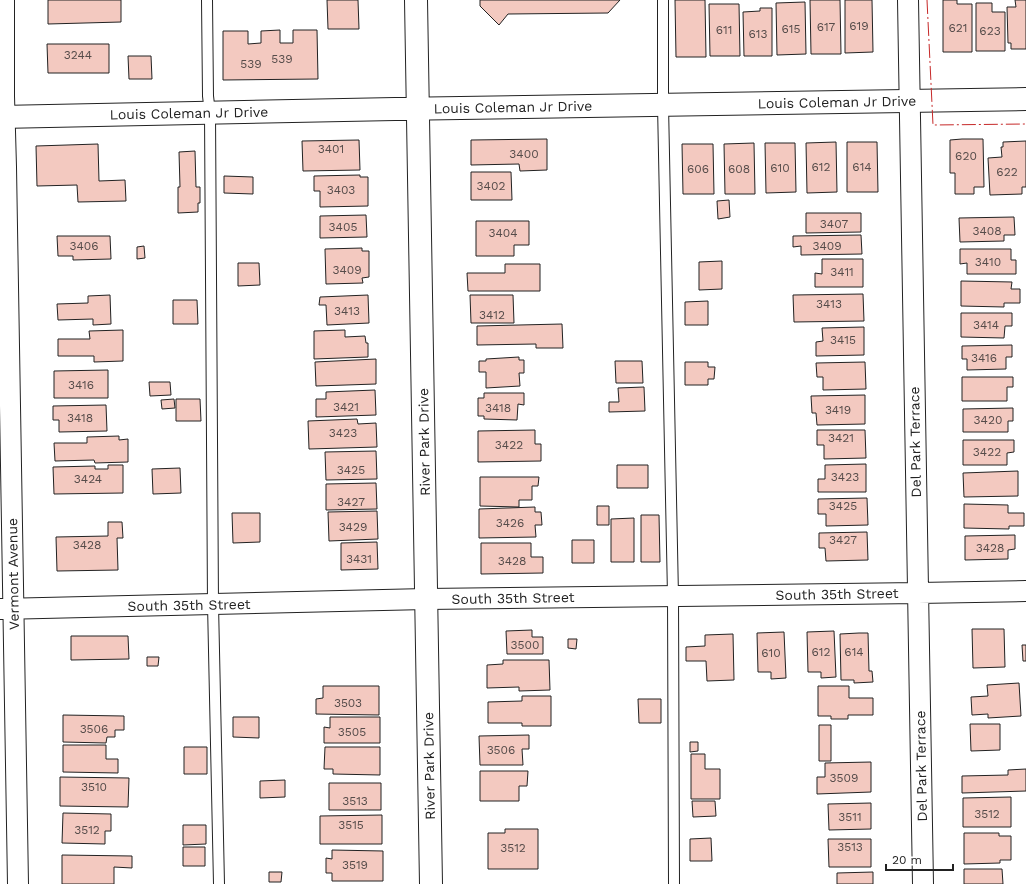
<svg xmlns="http://www.w3.org/2000/svg" width="1026" height="884" font-family="'Work Sans',sans-serif">
<style>
.building{fill:#f3c9c0;stroke:#222}
.lines{fill:none;stroke-linecap:round;stroke-linejoin:round}
.lane-casing{stroke:#222;stroke-width:12}
.street-casing{stroke:#222;stroke-width:22}
.secondary-casing{stroke:#222;stroke-width:24}
.lane{stroke:#fff;stroke-width:10}
.street{stroke:#fff;stroke-width:20}
.secondary{stroke:#fff;stroke-width:22}
.power{stroke:#c62828;stroke-width:1;stroke-dasharray:14 3 2 3;stroke-linecap:butt}
.labels{text-anchor:middle;stroke-width:3;stroke-linejoin:round;paint-order:stroke}
.number-label{font-size:12px;fill:#564c4a}
.street-label{font-size:14px;fill:#222;stroke:#fff}
</style>
<rect width="100%" height="100%" fill="#fff"/>
<path class="building" d="M48 0H121V22L48 24Z
M327 0H358L359 29H328Z
M480 0H620L608 13 508 14 499 25 480 6Z
M675 0H705L706 57H676Z
M810 0H840L841 54H811Z
M845 0H872L873 52 845 53Z
M943 0H957V4H972V52H943Z
M1015 0H1026V49H1011V43H1008L1007 7H1016Z
M805 2 806 54 777 55 776 3Z
M976 3H992V12H1005V51H976Z
M709 4H739L740 56H710Z
M760 8H772V56H744L743 12 760 11Z
M280 30V43H293V30H317L318 79 223 80V31H248V44L261 43V31Z
M47 44H109V73H48Z
M128 56H151L152 79H129Z
M547 139V170L520 171 519 164 471 165V140Z
M962 139H983L984 187H974V194H955V173H950V140Z
M359 140 360 170 303 171 302 141Z
M1026 141V187H1022V194L990 195 988 158 1002 157 1001 147H1003V142Z
M836 142 837 192 807 193 806 143Z
M847 142H877L878 192H847Z
M754 143 755 194H725L724 144Z
M765 143H795L796 192 766 193Z
M98 144 99 181 125 180 126 201 78 202 77 185 37 186 36 146Z
M682 144H713L714 194H683Z
M195 151 196 187H200V203H198V212L178 213V187H180L179 152Z
M471 172H511L512 200H471Z
M360 175V177H368V206L320 207V191H314V176Z
M224 176 253 177V194L224 193Z
M729 200 730 217 718 219 717 201Z
M806 213H861V232L806 233Z
M366 215 367 237 320 238V216Z
M1014 217 1015 235H1004V241L960 242 959 218Z
M476 221H529V245H514V256H476Z
M861 235 862 254 801 255V246L793 247V236Z
M57 236H110L111 259 73 260V256H58Z
M144 246 145 258 137 259V247Z
M362 248V251H369V277L362 278 363 283 326 284 325 249Z
M960 249H1011V260H1016V274H967V263L960 264Z
M822 259H863V287H815V273L822 274Z
M722 261V289L699 290V262Z
M238 263H259L260 285 238 286Z
M505 264H540V291H468L467 273H505Z
M961 281 1012 282 1011 289H1020V303H1004V307L961 306Z
M863 294 864 321 794 322 793 295Z
M110 295 111 324 93 325V319L58 320 57 304 88 303V296Z
M368 295 369 323 327 325 326 305H319L320 297Z
M470 295H513L514 323H471Z
M173 300H197L198 324H173Z
M708 301V325H685V302Z
M961 313H1012V326H1005L1004 338 961 337Z
M562 324 563 348H536V344L477 345V326Z
M864 327V355L816 356V342L823 341 822 328Z
M123 330V361L94 362V356H58V339H90L89 331Z
M345 330V337L365 336 366 343H368V357L314 359V331Z
M1012 345V357H1006V369L967 370V359H962V346Z
M519 357V360H524V373H519L520 386 486 388V372H479V361H486V359Z
M376 359V384L316 386 315 362Z
M615 361H642L643 383H616Z
M685 362H708V367H715L714 379H708V385H685Z
M865 362 866 389 823 390V377H817L816 363Z
M108 370V398H54V371Z
M962 377H1013V387H1007V401H962Z
M149 382H170L171 395 150 396Z
M644 387 645 411 609 412V402H619L618 388Z
M375 390 376 415 316 417V399H326V392Z
M484 393H524V405L518 404 517 420 484 419V416H478V398H484Z
M865 395V424L817 425 816 413H812L811 396Z
M174 399 175 408 162 409 161 400Z
M176 399H200L201 421H176Z
M106 405 107 431 59 432V420H53V406Z
M1013 408V421H1008V432H963V409Z
M357 419 358 424 376 423 377 447 309 449 308 421Z
M535 430V444H541V461L478 462V431Z
M817 430H865L866 458 824 459V445H817Z
M119 436V440L128 439V462L95 463 94 460 55 461 54 443H87V437Z
M963 440H1014V452L1007 453V465H963Z
M376 451 377 479 326 480 325 452Z
M866 464V492H818V479H825V465Z
M108 465H123V493L54 494 53 467 95 466V469H108Z
M617 465H648V488H617Z
M180 468 181 493 153 494 152 469Z
M1018 471V496L964 497 963 473Z
M480 477H539L538 486H532V500H519V507L480 506Z
M376 483 377 509 326 510V484Z
M867 498 868 525 826 526V514H818V499Z
M964 504 1008 505V513H1024V526H1009V529L964 528Z
M597 506H609V525H597Z
M535 507V512H541L542 525H535L536 537 479 538V509Z
M377 511 378 539 329 541 328 512Z
M232 513H260V542L233 543Z
M641 515H659L660 562H641Z
M634 518V562H611V519Z
M108 522H122L123 538H117L118 570 57 571 56 537 108 536Z
M867 532 868 560 826 561 825 548H819V533Z
M1015 535V549L1008 550V559L965 560V536Z
M572 540H594V563H572Z
M377 542 378 569 341 570V543Z
M481 543H531V557H543V573L481 574Z
M972 629H1004L1005 667 973 668Z
M532 630V637H543V654H507L506 631Z
M834 631 836 677 821 678V672H808L807 632Z
M784 632 786 678 771 679V672H758L757 633Z
M859 633H868L869 671H872L873 682 854 683V680H841L840 634Z
M733 634 734 680 707 681 706 661H686V647L705 646V635Z
M71 636H128L129 659 71 660Z
M568 639H577L576 649 568 648Z
M1022 645H1026V661H1023Z
M147 657H159L158 666H147Z
M503 660H549L550 690 519 691V687L487 688V665L503 664Z
M1019 683 1021 716 988 718V714L972 715 971 697 988 696 987 685Z
M323 686H379V715L316 714V699L323 698Z
M818 686H849V698H873V715H848V719H831V716H818Z
M522 696H551V726H522V723H488V702L522 701Z
M638 699H661V723H639Z
M63 715 124 716V730H115V737H107L106 743 63 742Z
M233 717H259V738L233 737Z
M330 717H380V743H324V727L330 728Z
M970 724H1000V750L971 751Z
M819 725H831V761H819Z
M529 735V749H522L523 765H480L479 736Z
M690 742H698V751L690 752Z
M63 745H106V759H118V773L63 772Z
M184 747H207V774H184Z
M325 747H380V775L333 774V769H324Z
M691 754H705V769H720V799H691Z
M871 762V792L817 794V777H825V763Z
M1026 769V791L962 793V776L1008 775V770Z
M480 771H528L527 786H519V801H480Z
M60 777 129 778 128 807 60 806Z
M285 780V797L260 798V781Z
M329 783H381V810H329Z
M1011 797V827H963V798Z
M692 801H715L716 816 693 817Z
M871 803V829L829 830 828 804Z
M63 813 111 814V831H105V844L62 843Z
M382 815V844H320V816Z
M183 825H206V844L183 845Z
M505 829H538V869H488V833H505Z
M964 833H999V836H1011V860H1000V863L964 864Z
M711 838 712 861H690V839Z
M828 839H871V867H829Z
M183 847H205V866H183Z
M332 850 383 851V881H332V873H326V858L332 859Z
M62 855 132 856V868L114 867V884H62Z
M964 869H1002L1003 884H964Z
M269 872H282L281 882H269Z
M873 872V884H837V873Z"/>
<g class="lines">
<g class="lane-casing">
<path id="lane" d="M207 0 208 96 210 113 213 604 219 884
M663 0V105L673 596 674 884"/>
</g>
<g class="street-casing">
<path id="street" d="M4 0V96L6 167 18 884
M908 0 923 884
M0 609 426 599 918 593 1026 591"/>
</g>
<g class="secondary-casing">
<path id="secondary" d="M416 0 431 884
M0 117 395 109 1026 99"/>
</g>
<use href="#lane" class="lane"/>
<use href="#street" class="street"/>
<use href="#secondary" class="secondary"/>
<path class="power" d="M927 0 933 125 1026 124"/>
</g>
<g class="labels">
<g class="number-label">
<text x="859" y="30">619</text>
<text x="826" y="31">617</text>
<text x="958" y="32">621</text>
<text x="791" y="33">615</text>
<text x="724" y="34">611</text>
<text x="990" y="35">623</text>
<text x="758" y="38">613</text>
<text x="78" y="59">3244</text>
<text x="282" y="63">539</text>
<text x="251" y="68">539</text>
<text x="331" y="153">3401</text>
<text x="524" y="158">3400</text>
<text x="966" y="160">620</text>
<text x="821" y="171">612</text>
<text x="862" y="171">614</text>
<text x="780" y="172">610</text>
<text x="698" y="173">606</text>
<text x="739" y="173">608</text>
<text x="1007" y="176">622</text>
<text x="491" y="190">3402</text>
<text x="341" y="194">3403</text>
<text x="834" y="228">3407</text>
<text x="343" y="231">3405</text>
<text x="987" y="235">3408</text>
<text x="503" y="237">3404</text>
<text x="84" y="250">3406</text>
<text x="827" y="250">3409</text>
<text x="988" y="266">3410</text>
<text x="347" y="274">3409</text>
<text x="842" y="276">3411</text>
<text x="829" y="308">3413</text>
<text x="347" y="315">3413</text>
<text x="492" y="319">3412</text>
<text x="986" y="329">3414</text>
<text x="843" y="344">3415</text>
<text x="984" y="362">3416</text>
<text x="81" y="389">3416</text>
<text x="346" y="411">3421</text>
<text x="498" y="412">3418</text>
<text x="838" y="414">3419</text>
<text x="80" y="422">3418</text>
<text x="988" y="424">3420</text>
<text x="343" y="437">3423</text>
<text x="841" y="442">3421</text>
<text x="509" y="449">3422</text>
<text x="987" y="456">3422</text>
<text x="351" y="474">3425</text>
<text x="845" y="481">3423</text>
<text x="88" y="483">3424</text>
<text x="351" y="506">3427</text>
<text x="843" y="510">3425</text>
<text x="510" y="527">3426</text>
<text x="353" y="531">3429</text>
<text x="843" y="544">3427</text>
<text x="87" y="549">3428</text>
<text x="990" y="552">3428</text>
<text x="359" y="563">3431</text>
<text x="512" y="565">3428</text>
<text x="525" y="649">3500</text>
<text x="821" y="656">612</text>
<text x="854" y="656">614</text>
<text x="771" y="657">610</text>
<text x="348" y="707">3503</text>
<text x="94" y="733">3506</text>
<text x="352" y="736">3505</text>
<text x="501" y="754">3506</text>
<text x="844" y="782">3509</text>
<text x="94" y="791">3510</text>
<text x="355" y="805">3513</text>
<text x="987" y="818">3512</text>
<text x="850" y="821">3511</text>
<text x="351" y="829">3515</text>
<text x="87" y="834">3512</text>
<text x="850" y="851">3513</text>
<text x="513" y="852">3512</text>
<text x="355" y="869">3519</text>
</g>
<g class="street-label">
<text transform="translate(837 102) rotate(-1)" y="5">Louis Coleman Jr Drive</text>
<text transform="translate(513 107) rotate(-1)" y="5">Louis Coleman Jr Drive</text>
<text transform="translate(189 113) rotate(-1)" y="5">Louis Coleman Jr Drive</text>
<text transform="translate(424 442) rotate(-91)" y="5">River Park Drive</text>
<text transform="translate(915 442) rotate(-91)" y="5">Del Park Terrace</text>
<text transform="translate(13 574) rotate(-91)" y="5">Vermont Avenue</text>
<text transform="translate(837 594) rotate(-1)" y="5">South 35th Street</text>
<text transform="translate(513 598) rotate(-1)" y="5">South 35th Street</text>
<text transform="translate(189 605) rotate(-1)" y="5">South 35th Street</text>
<text transform="translate(429 766) rotate(-91)" y="5">River Park Drive</text>
<text transform="translate(921 766) rotate(-91)" y="5">Del Park Terrace</text>
</g>
</g>
<path d="M886 864v6h67v-6" fill="none" stroke="#222222" stroke-width="2"/>
<text x="892" y="864" font-size="12" fill="#222222" stroke="#ffffff" stroke-width="3" paint-order="stroke">20 m</text>
</svg>
